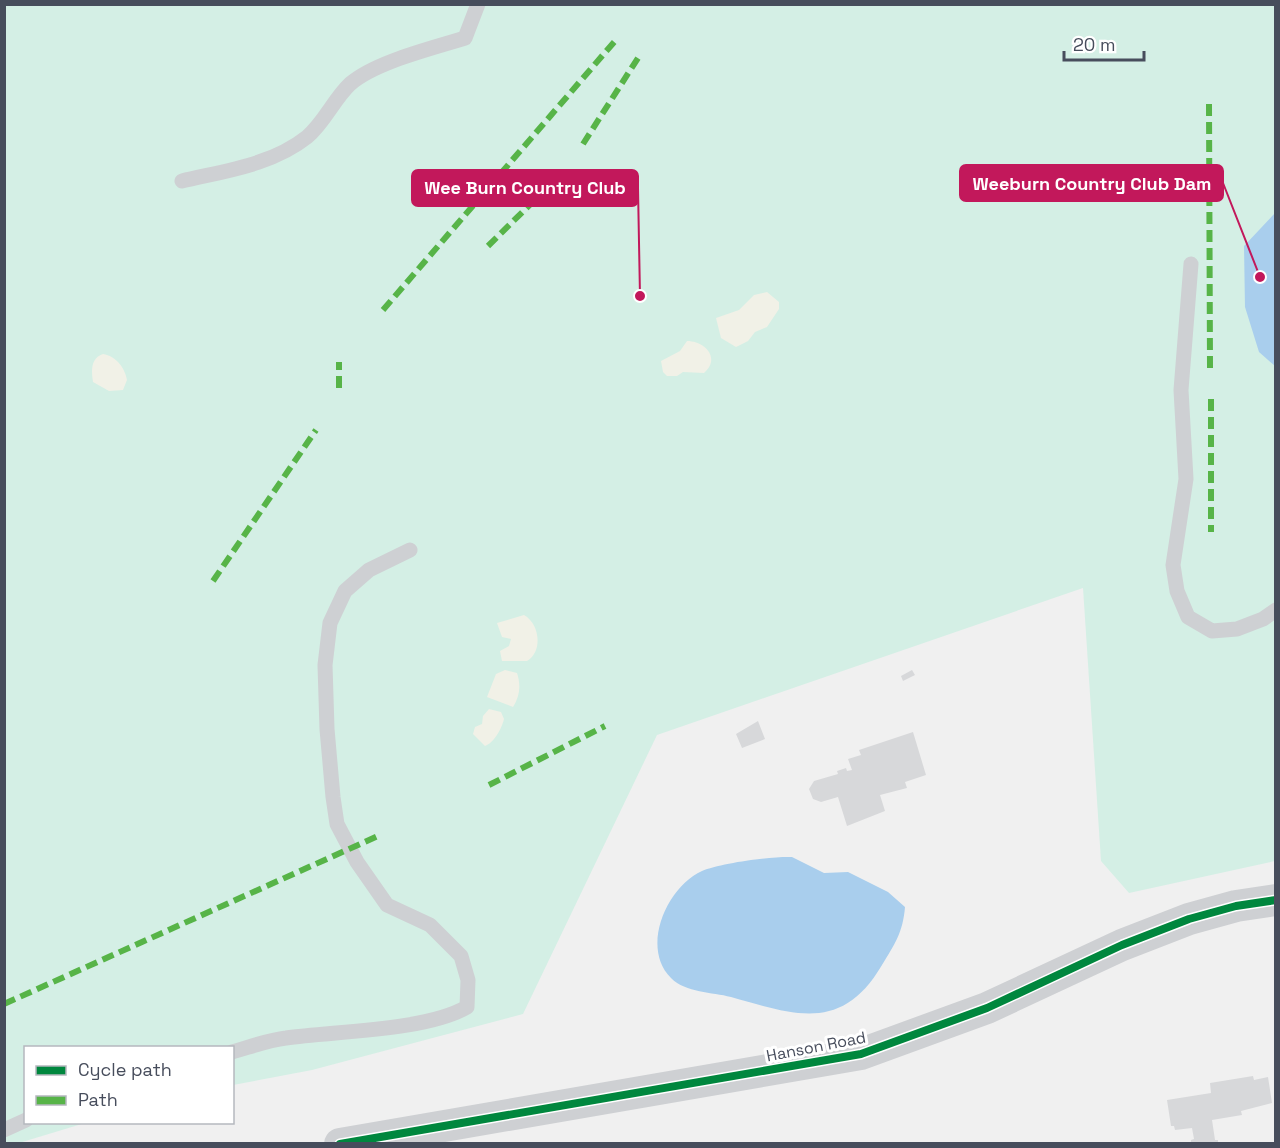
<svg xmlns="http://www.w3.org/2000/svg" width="1280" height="1148" font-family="'Space Grotesk',sans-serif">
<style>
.green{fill:#d4efe5}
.sand{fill:#f1f1e7}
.water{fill:#a9ceed}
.building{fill:#d7d8da}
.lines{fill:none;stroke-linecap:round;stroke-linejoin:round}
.lane{stroke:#ced0d3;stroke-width:15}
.street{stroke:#ced0d3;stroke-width:32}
.quiet{stroke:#57b448;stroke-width:6;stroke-dasharray:12 6;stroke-linecap:butt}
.cycleway-casing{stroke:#fff;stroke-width:11}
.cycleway{stroke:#00873e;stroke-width:8}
.labels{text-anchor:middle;stroke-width:6;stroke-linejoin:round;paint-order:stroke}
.street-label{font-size:16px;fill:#474d5c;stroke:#fff}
.leader{fill:none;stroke:#c2185b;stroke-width:2}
.callout-dot{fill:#c2185b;stroke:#fff;stroke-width:2}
.callout{fill:#c2185b;stroke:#c2185b;stroke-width:2}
.callout-label{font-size:18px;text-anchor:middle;font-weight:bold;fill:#fff}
</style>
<rect width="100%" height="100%" fill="#f0f0f0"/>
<path class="green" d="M5 5H1275V861L1129 893 1101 861 1083 588 657 735 523 1014 312 1070 233 1085 232 1048H26V1122L85 1123 19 1143H5Z"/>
<path class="sand" d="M767 292 779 302V309L767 327 755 332 748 341 736 347 721 338 716 318 739 310 754 295Z
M687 341C705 341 721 358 704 373L683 372 677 376H667L663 372 661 361 680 351Z
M103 354C116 356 125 368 127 380L123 390 109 391 93 382C91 370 91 358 103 354Z
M524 615C540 624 543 652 527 661H502L500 651 509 646 511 639 502 637 497 623Z
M505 670 517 673C521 685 520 696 513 707L487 697 496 674Z
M489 709 501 712 504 719C502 728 494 743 485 746L473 734 475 727 482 724 483 716Z"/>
<path class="water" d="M1275 213V366L1259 352 1245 307 1244 246Z
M792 857 824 873 848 872 888 892 905 907C903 932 895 944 882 965 842 1033 795 1015 731 997 712 992 686 993 671 978 640 947 667 887 702 871 720 863 773 856 792 857Z"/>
<path class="building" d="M912 670 915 675 903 681 901 676Z
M758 721 765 739 742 748 736 734Z
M913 732 926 775 905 782 907 788 880 795 885 811 847 826 838 797 821 802 813 799 809 789 814 781 838 774 837 771 846 768 847 771 852 770 848 759 861 755 859 750Z
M1253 1076 1254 1080 1268 1077 1272 1103 1241 1111 1242 1115 1212 1120 1215 1140H1218V1144H1191V1140L1194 1139 1192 1128 1175 1130 1174 1126H1171L1167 1100 1211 1093 1210 1083Z"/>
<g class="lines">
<path class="lane" d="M182 181C224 171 272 165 307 137 324 123 334 99 350 84 375 62 433 48 465 38L478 4
M1191 264 1181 390 1186 479 1173 565 1177 591 1188 617 1212 631 1237 629 1263 619 1276 610
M232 1052C250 1047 268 1040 286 1038 336 1031 426 1031 467 1007L468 980 461 956 430 925 387 905 357 862 337 824 333 797 327 729 325 665 330 623 345 591 369 570 410 550
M4 1130 26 1120"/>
<path class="street" d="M340 1144 861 1054 987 1008 1122 945 1189 919 1236 906 1276 900"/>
<path class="quiet" d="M1209 104 1210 368
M583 144 638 58
M488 246 558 177
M383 310 615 41
M339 388V362
M1211 399V532
M213 581 316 430
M489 785 605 726
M4 1004 378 836"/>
<g class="cycleway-casing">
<path id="cycleway" d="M340 1144 861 1054 987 1008 1122 945 1189 919 1236 906 1276 900"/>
</g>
<use href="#cycleway" class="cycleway"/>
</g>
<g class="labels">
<g class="street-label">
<text transform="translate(816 1046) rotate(-11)" y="6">Hanson Road</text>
</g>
</g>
<path class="leader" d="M1260 277L1223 183M640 296L638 188"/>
<g class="callout-dot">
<circle cx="1260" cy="277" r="6"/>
<circle cx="640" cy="296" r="6"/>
</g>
<g class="callout">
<rect x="960" y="165" width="263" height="36" rx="6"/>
<rect x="412" y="170" width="226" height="36" rx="6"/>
</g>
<g class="callout-label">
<text x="1092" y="190">Weeburn Country Club Dam</text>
<text x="525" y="194">Wee Burn Country Club</text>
</g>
<rect width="1280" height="1148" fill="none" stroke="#474d5c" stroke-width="12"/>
<rect x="24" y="1046" width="210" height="78" fill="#ffffff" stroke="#b5b8be" stroke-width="1.5"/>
<rect x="36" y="1066" width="30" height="9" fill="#00873e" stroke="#b5b8be" stroke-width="1.5"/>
<text x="78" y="1076" font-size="18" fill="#474d5c">Cycle path</text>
<rect x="36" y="1096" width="30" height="9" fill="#57b448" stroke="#b5b8be" stroke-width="1.5"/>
<text x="78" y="1106" font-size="18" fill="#474d5c">Path</text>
<path d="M1064 51v9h80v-9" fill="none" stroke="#474d5c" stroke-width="3"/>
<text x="1073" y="51" font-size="18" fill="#474d5c" stroke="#ffffff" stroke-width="4.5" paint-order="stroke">20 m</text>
</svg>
